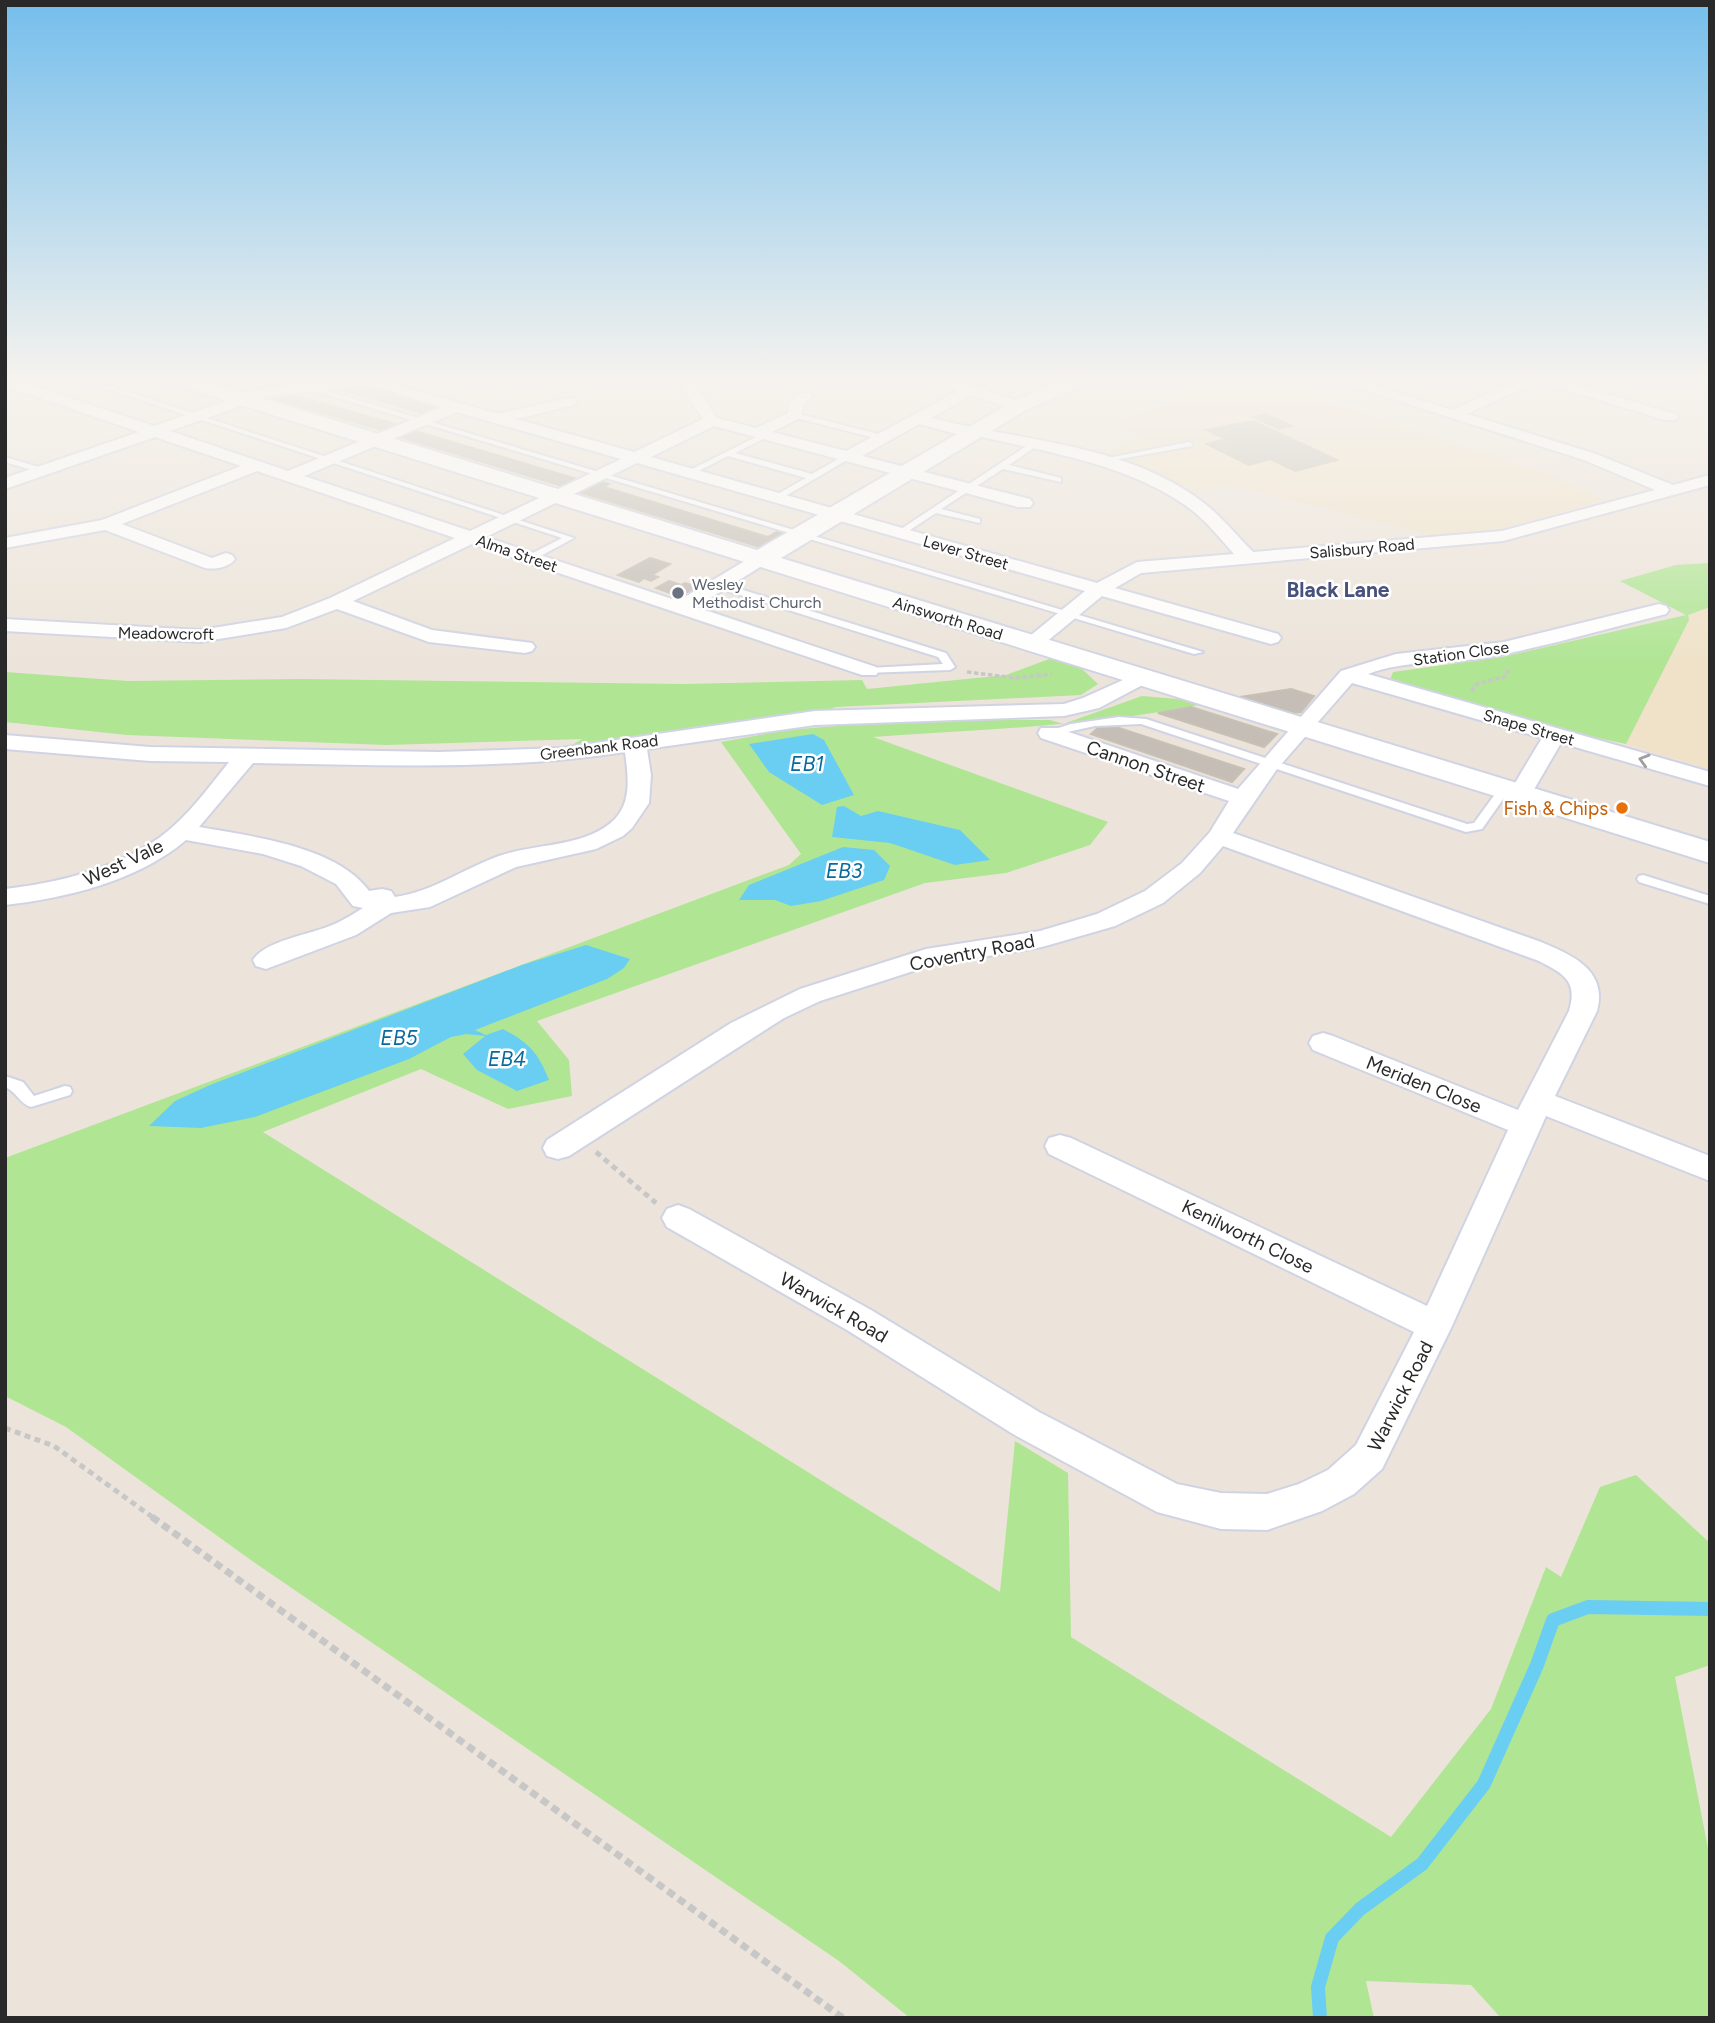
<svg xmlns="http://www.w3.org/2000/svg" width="1715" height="2023" font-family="Figtree,sans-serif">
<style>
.education{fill:#efe2c9}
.green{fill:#b0e594}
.water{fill:#69cef2}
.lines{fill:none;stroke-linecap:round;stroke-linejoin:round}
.stream{stroke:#69cef2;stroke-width:14}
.building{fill:#c4beb7;stroke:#c7c1b4;stroke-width:2}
.lane-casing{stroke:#d0d3e3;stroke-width:4}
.street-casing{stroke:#d0d3e3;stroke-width:4}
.secondary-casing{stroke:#d0d3e3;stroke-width:4}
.path-far2{stroke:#c7c7c7;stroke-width:3.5;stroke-dasharray:4.5 2.5;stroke-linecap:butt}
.path-far1{stroke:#c7c7c7;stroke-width:5;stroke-dasharray:6 4.5;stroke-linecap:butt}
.path{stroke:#c7c7c7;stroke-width:7;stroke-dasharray:8 5;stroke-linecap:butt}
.lane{fill:#fff;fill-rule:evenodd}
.street{fill:#fff;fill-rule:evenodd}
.secondary{fill:#fff;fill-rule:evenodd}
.oneway{stroke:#9f9f9f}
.worship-dot{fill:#6b7280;stroke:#fff;stroke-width:2.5}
.food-dot{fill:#e8710a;stroke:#fff;stroke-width:2.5}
.labels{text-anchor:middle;stroke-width:5;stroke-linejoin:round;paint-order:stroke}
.far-street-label{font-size:16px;fill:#292929;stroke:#fff}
.far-worship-label{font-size:16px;fill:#5b616d;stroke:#fff;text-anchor:start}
.street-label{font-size:19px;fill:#292929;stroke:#fff}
.food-label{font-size:19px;fill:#c56008;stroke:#fff;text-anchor:end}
.far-district-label{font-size:21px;font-weight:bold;fill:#48517b;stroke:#fff}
.water-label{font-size:21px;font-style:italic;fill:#096a9e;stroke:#fff}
</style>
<rect width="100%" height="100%" fill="#ece4da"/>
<path class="education" d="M1221 382H1266L1541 472 1605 500 1500 529 1434 536 1228 484 1196 491 1138 467 1103 456 1137 437 1105 427Z
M1710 607V769L1626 744 1689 620 1687 615Z"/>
<path class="green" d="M1710 563V607L1688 615 1689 620 1626 744 1559 730 1389 683 1393 672 1502 657 1686 615 1620 581 1676 565Z
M1052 658 1080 667 1098 684 1081 695 836 707 820 713 569 747 582 739 387 745 127 735 5 722V672L128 681 301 679 683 684 862 680 867 689 1006 675Z
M1142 696 1213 702C1101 726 986 729 873 737L1108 822 1090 845 1006 873 925 883 537 1021 569 1060 572 1096 508 1109 421 1069 263 1132 1000 1592 1015 1441 1068 1473 1071 1637 1391 1837 1491 1709 1546 1567 1561 1577 1600 1487 1636 1475 1710 1543V1665L1675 1677 1710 1859V2018H1501L1471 1985 1366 1981 1374 2018H910L839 1961 255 1563 66 1427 5 1396V1158L789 865 801 854 721 742 787 730 911 720H1050L1063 724Z"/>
<path class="water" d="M813 734 824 740 854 795 822 805 769 772 749 744Z
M844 806 861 816 878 811 960 830 990 860 955 865 890 843 832 837 837 807Z
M843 847 874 850 890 866 884 880 821 901 791 906 775 900H739L749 885Z
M586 945 630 959 624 968 607 979 475 1030 486 1035 503 1029C529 1043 538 1052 549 1080L517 1091 477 1070 463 1054 485 1036 466 1034 451 1037 409 1059 255 1117 201 1128 149 1126 175 1101 210 1085 522 965Z"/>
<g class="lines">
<path class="stream" d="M1320 2018 1318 1987 1332 1938 1360 1909 1422 1864 1484 1784 1537 1665 1553 1620 1588 1607 1710 1609"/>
</g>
<path class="building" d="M361 385 441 408 425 414 341 390Z
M282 392 339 408 399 425 384 431 261 395Z
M1266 414 1292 426 1279 429 1253 417Z
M1253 421 1337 460 1295 471 1270 459 1249 465 1207 444 1221 440 1232 442 1206 430Z
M415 431 577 479 562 486 400 437Z
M601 482 609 484 604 487 768 537 778 531 788 534 763 548 579 492Z
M650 558 670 564 652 575 658 577 651 581 644 578 639 582 618 575Z
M669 581 681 585 685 583 698 587 681 597 656 588Z
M1291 689 1314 696 1301 712 1293 713 1240 697Z
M1191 707 1277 734 1264 747 1158 713Z
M1101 725H1110L1244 769 1232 782 1091 734Z"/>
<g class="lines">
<g class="lane-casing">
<path id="lane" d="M86 382H97L574 538 533 560H527V556L562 538Z
M285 382H297L1203 652 1194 654Z
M795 413 886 436 887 438 883 440 792 417 791 415Z
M764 433H767V437L735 453 812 474 845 455 852 457 777 501 774 500V496L806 478 728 456 691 475 684 473Z
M1189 442 1193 444 1192 446 1097 463 1093 461Z
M1031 443 1038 445 1009 465 1061 478V482L1003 469 941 509 980 519V523L936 513 902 535 895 533Z
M5 457 45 469 46 471 42 473 5 462Z
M715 583H721L946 653 955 667 950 670 865 673V669L869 668 943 664 938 657 715 587Z
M1119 717 1146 719 1467 824 1474 823 1501 786H1509L1511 788 1482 829 1466 832 1141 724 1095 726 1049 736 1043 733 1071 724Z
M1643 875 1710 896V904L1639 882 1637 879 1639 876Z
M5 1076 23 1082 34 1096 65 1086 70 1087 72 1091 70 1095 31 1107C20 1104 16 1091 5 1087Z"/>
</g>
<g class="street-casing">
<path id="street" d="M5 382H22L154 426 229 400 226 397 228 394 316 382H386L498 414 569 398 574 399 576 402 574 405 516 419 634 452 703 419 678 382H693L717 418 756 428 788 413 789 403 800 393H810L812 396 804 404 800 418 772 432 846 451 958 391 947 387 946 382H962L1024 403 1027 406 1019 411 971 395 931 418C1020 441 1127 443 1204 503 1222 517 1237 536 1253 552L1502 531 1655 490 1584 460 1339 382H1362L1452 410 1515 382H1535L1467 414 1596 454 1673 485 1710 475V485L1503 541 1141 573 1115 588 1278 634 1281 638 1278 642 1271 644 1102 596 1039 648H1025L1022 644 1025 640 1085 591 637 463 486 537 678 601 753 556H765L768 560 765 564 696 607 876 667 879 671 876 675H862L472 544 353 601 432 630 532 643 535 647 532 651 525 653 429 642 337 609 286 628 200 642 5 631V619L200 630 282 617 330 598 455 538 257 471 122 524 212 558 226 553 232 555 235 559C230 567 215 570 205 568L105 530 5 548V538L102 520 241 466 155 437 5 489V478L139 432 5 386ZM362 382 442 407 288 471 170 431 249 403 251 399 355 386ZM457 412 621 459 470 531 304 476ZM919 424 971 438 977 436C1048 452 1123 463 1185 505 1204 518 1219 537 1234 554L1137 562 1097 583 651 457 714 426 1018 507H1030L1033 503 1030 499 862 456Z
M1541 382H1565L1675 414 1678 417 1675 420H1665Z
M1659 604 1666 606 1669 610 1666 614C1605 629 1545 647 1484 658 1445 664 1405 660 1368 674L1710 772V786L1561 743 1529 798H1513L1509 793 1542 738 1352 683 1277 769 1233 833 1541 942C1573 955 1608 971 1597 1011L1555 1096 1710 1156V1181L1546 1116 1452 1326 1382 1469 1354 1494 1322 1511 1267 1530 1221 1529 1157 1512 1013 1434 847 1330 667 1227 662 1218 667 1209 678 1205 689 1209 871 1310 1039 1412 1177 1484 1221 1493 1267 1494 1299 1484 1328 1470 1356 1445 1414 1332 1049 1154 1045 1146 1049 1138 1060 1135 1071 1138 1427 1306 1508 1130 1313 1050 1309 1043 1313 1036 1323 1033 1333 1036 1518 1110 1569 1011C1578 981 1564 974 1539 961L1223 846 1200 873 1163 903 1115 926 1042 947 929 966 820 1001 784 1018 569 1156 558 1159 547 1156 543 1148 547 1140 731 1023 800 989 926 949 1040 931 1097 914 1145 891 1182 863 1210 832 1229 801 1041 738 1038 733 1041 728H1057L1238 789 1341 671 1396 654 1504 642Z
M1143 671 1150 673 1153 677 1150 681 1099 708 1064 716 815 725 647 749 651 775 649 803 632 828 623 836 596 849 516 867 430 907 391 913 356 935 266 969 256 966 253 960C266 939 317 934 339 922 347 918 355 913 363 908L353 906 336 884 301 866 263 854 186 840C138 881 66 898 5 905V889C58 883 115 869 159 838 187 818 208 788 229 762L150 761 5 749V735L150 747 439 752 562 748 815 711 1064 704 1083 698ZM625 752C628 775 632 801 615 819 586 848 535 843 499 856 463 869 432 892 395 897L391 891 382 889 369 891C337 846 250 836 199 827L253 763C377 765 502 771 625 752Z"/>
</g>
<g class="secondary-casing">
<path id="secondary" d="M177 382H209L757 550 1012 402 1057 382H1085L1082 386 1026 410 781 558 1710 842V863L180 386Z"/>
</g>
<path class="path-far2" d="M967 672 1016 678 1052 674
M1471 691 1477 684 1507 676 1508 668"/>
<path class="path-far1" d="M596 1152 656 1203
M5 1428 54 1446 155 1519"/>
<path class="path" d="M152 1517 843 2018"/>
<use href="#lane" class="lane"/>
<use href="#street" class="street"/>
<use href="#secondary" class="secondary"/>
</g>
<defs><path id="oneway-chevron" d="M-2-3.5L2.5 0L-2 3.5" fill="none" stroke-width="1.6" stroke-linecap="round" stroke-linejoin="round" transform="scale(1.75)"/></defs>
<use class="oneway" href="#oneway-chevron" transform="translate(1644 760) rotate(-164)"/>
<linearGradient id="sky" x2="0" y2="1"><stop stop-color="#75beec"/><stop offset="0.57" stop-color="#f6f3ee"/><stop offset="1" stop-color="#f6f3ee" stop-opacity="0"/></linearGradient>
<rect width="1715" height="666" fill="url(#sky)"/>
<circle class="worship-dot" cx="678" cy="593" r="7"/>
<circle class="food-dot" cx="1622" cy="808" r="7"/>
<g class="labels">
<g class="far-street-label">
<text transform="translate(1362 548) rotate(-5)" y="6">Salisbury Road</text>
<text transform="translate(966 552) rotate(16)" y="6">Lever Street</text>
<text transform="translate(517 553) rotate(19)" y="6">Alma Street</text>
<text transform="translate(948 618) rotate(17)" y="6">Ainsworth Road</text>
<text transform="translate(166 633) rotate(1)" y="6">Meadowcroft</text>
<text transform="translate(1461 653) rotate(-8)" y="6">Station Close</text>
<text transform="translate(1529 727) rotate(16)" y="6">Snape Street</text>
<text transform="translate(599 747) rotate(-7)" y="6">Greenbank Road</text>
</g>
<g class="far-worship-label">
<text x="692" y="590">Wesley<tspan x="692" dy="18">Methodist Church</tspan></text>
</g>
<g class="street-label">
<text transform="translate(1146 766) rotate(19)" y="7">Cannon Street</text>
<text transform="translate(123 862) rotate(-25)" y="7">West Vale</text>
<text transform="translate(972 952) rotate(-11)" y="7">Coventry Road</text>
<text transform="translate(1424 1084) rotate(22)" y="7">Meriden Close</text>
<text transform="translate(1248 1236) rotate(26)" y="7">Kenilworth Close</text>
<text transform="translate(834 1307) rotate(30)" y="7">Warwick Road</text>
<text transform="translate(1400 1396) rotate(-63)" y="7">Warwick Road</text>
</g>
<g class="food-label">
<text x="1608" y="815">Fish &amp; Chips</text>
</g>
<g class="far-district-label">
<text x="1338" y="597">Black Lane</text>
</g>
<g class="water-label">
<text x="807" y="771">EB1</text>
<text x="844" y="878">EB3</text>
<text x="399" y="1045">EB5</text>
<text x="507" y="1066">EB4</text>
</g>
</g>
<rect width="1715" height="2023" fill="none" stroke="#292929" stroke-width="14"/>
</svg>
